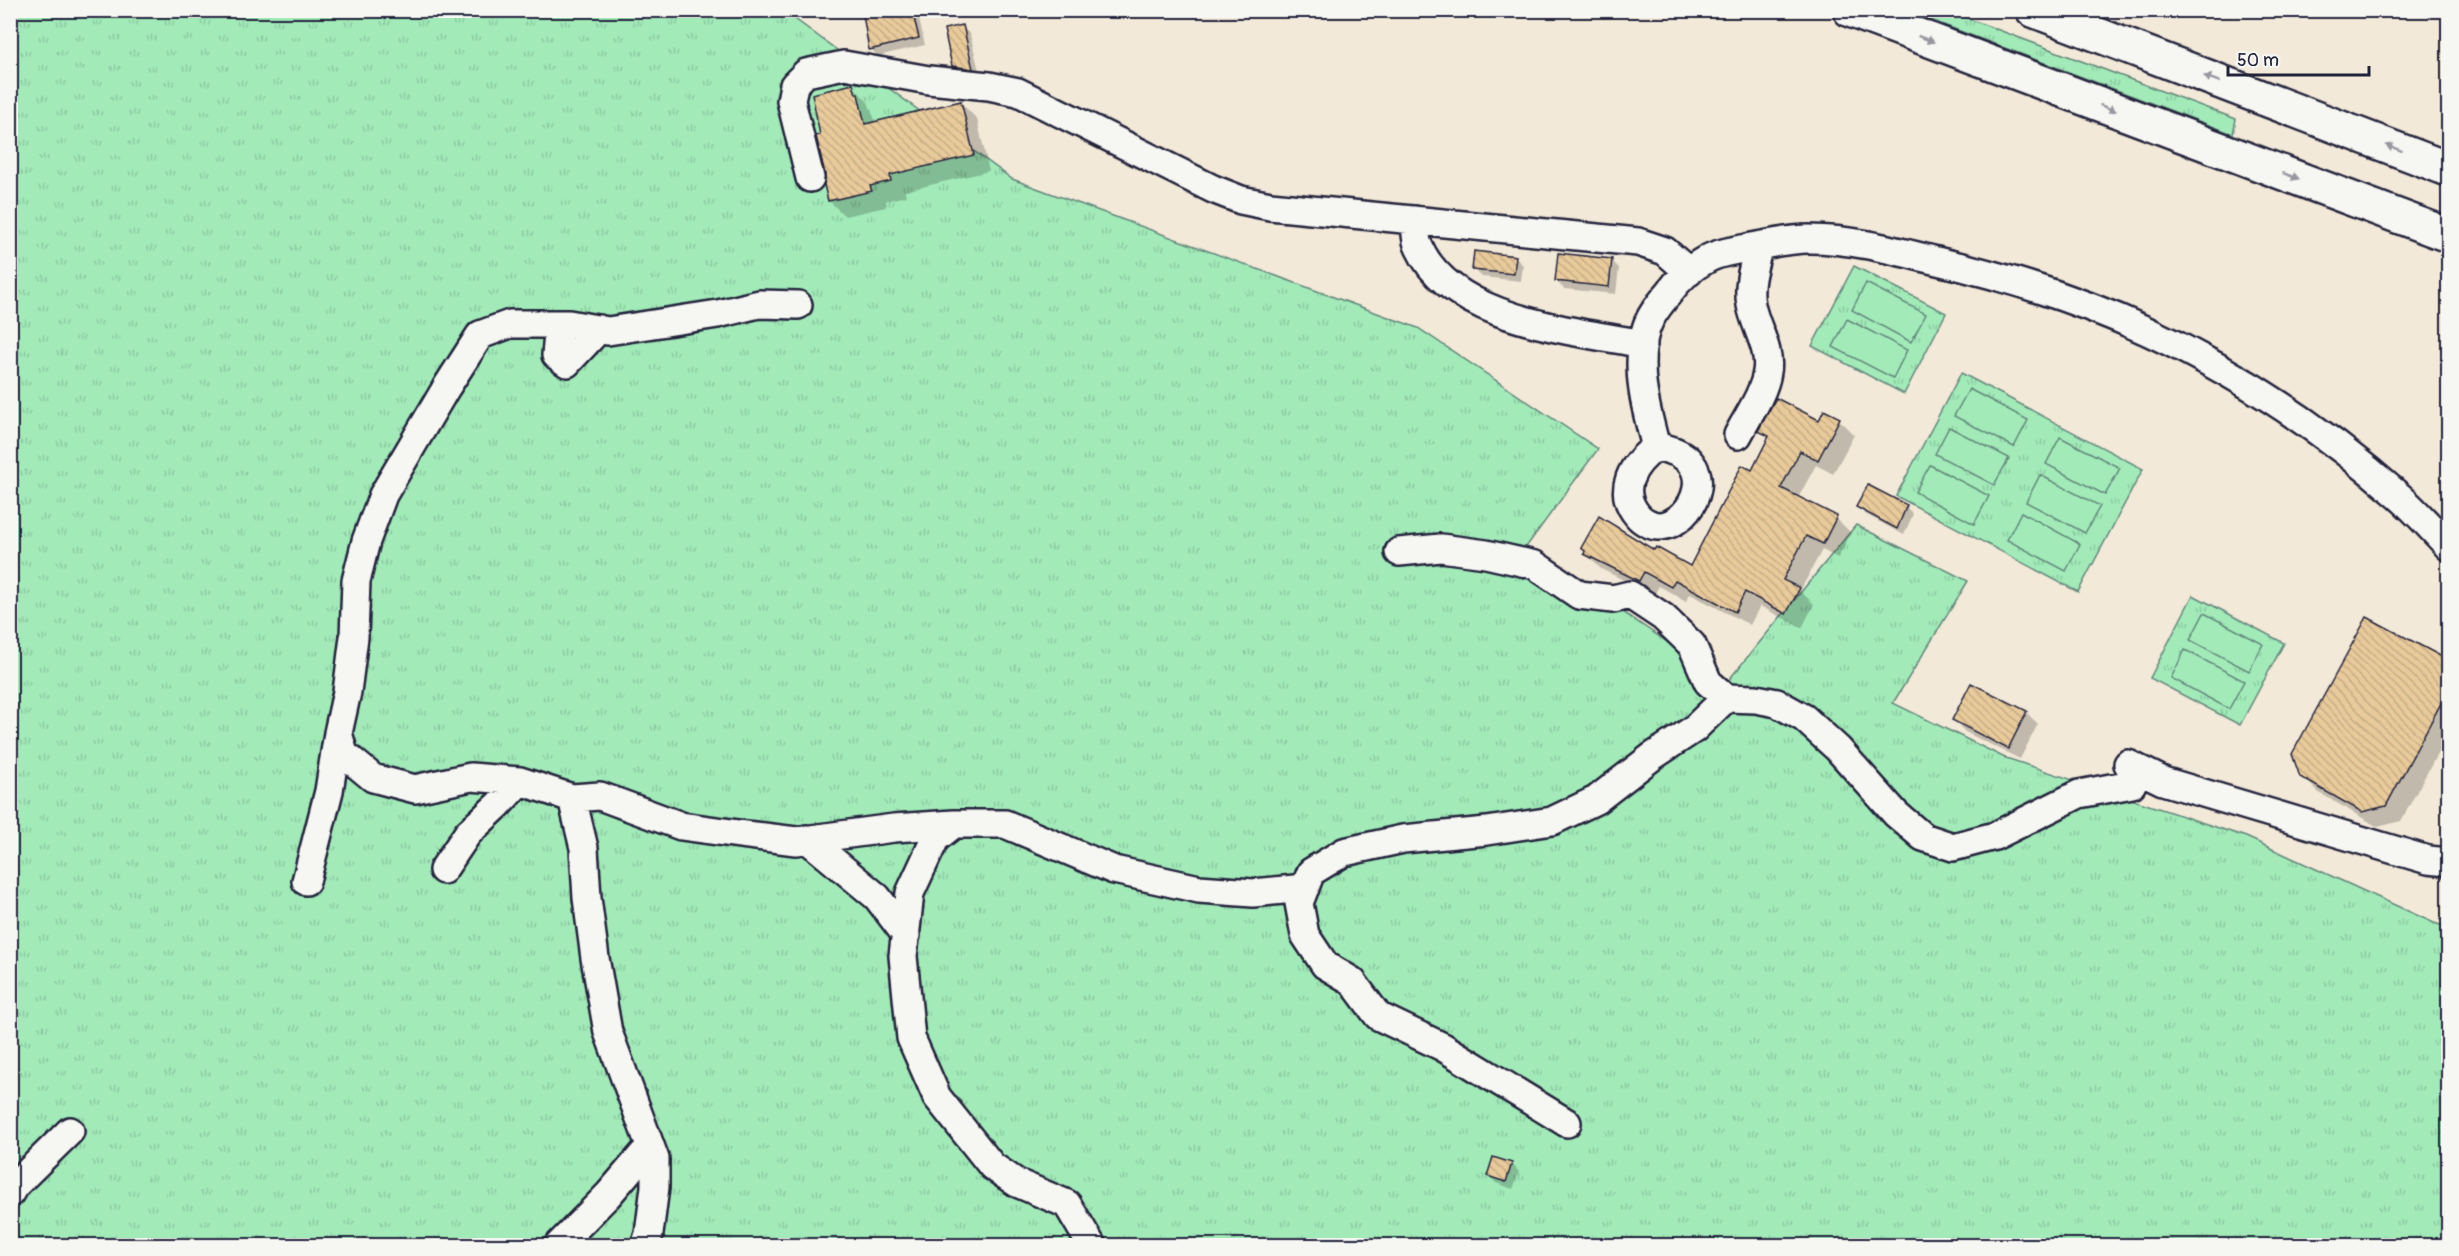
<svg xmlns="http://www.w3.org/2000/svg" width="2459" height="1256" font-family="Pangolin,sans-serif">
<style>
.grass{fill:url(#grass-tufts);stroke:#62867a;stroke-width:1.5}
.pitch{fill:#a2ebb9;stroke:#62867a;stroke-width:1.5}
.shadow{fill:#0003}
.building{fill:url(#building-back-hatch);stroke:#22223b;stroke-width:1.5}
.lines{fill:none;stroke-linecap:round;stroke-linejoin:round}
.minor-casing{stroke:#22223b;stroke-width:32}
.highway-casing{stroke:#22223b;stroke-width:38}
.minor{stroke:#f6f6f2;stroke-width:27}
.highway{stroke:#f6f6f2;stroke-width:33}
.oneway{fill:#9797a0}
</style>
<defs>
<pattern id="grass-tufts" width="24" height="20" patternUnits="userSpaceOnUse" patternTransform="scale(1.5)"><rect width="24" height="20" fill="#a2ebb9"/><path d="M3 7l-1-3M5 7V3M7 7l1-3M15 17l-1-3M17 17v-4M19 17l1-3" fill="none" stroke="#8bc9a0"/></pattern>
<pattern id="building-back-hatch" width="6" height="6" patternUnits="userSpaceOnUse" patternTransform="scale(1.5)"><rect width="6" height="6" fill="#e8ca9b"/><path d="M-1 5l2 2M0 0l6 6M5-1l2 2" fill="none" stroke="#c7ad86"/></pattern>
</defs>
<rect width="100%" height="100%" fill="#f2e9d8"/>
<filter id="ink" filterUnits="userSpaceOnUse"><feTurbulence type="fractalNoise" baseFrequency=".0167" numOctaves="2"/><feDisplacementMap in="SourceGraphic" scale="12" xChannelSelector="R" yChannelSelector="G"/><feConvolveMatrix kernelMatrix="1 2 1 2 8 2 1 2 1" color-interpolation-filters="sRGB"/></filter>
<g filter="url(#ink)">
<path class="grass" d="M10 11H784L1012 179 1418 328 1598 449 1526 547 1727 682 1856 525 1968 581 1893 703 2003 757 2246 837 2434 923 2448 927V1245H11Z
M1912 11H1948L2236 119 2233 134 1912 13Z
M1854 266 1946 313 1904 394 1812 346Z
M1961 373 2143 469 2078 592 1896 496Z
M2193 595 2284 643 2240 725 2150 678Z"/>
<path class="pitch" d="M1866 283 1926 314 1911 342 1852 310Z
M1847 319 1907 350 1893 378 1833 347Z
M1969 389 2028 420 2014 447 1954 416Z
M1949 427 2009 458 1994 485 1935 454Z
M2060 437 2120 468 2105 495 2046 464Z
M1930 465 1989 496 1974 524 1915 492Z
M2040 475 2100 506 2085 533 2026 502Z
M2021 512 2080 544 2066 571 2007 540Z
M2204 613 2263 644 2249 671 2190 640Z
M2185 650 2244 681 2229 709 2171 678Z"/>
<path class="shadow" d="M885 12 890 17 912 12 919 19 925 45 878 56 871 49Z
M962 27 970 34 980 75 961 74 954 66Z
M853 86 868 102 876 123 961 103 977 119 989 171 905 191 906 196 885 201 886 207 845 216 829 201 822 136Z
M1515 257 1523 265 1521 281 1482 277 1474 269Z
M1611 260 1619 268 1616 294 1564 289 1556 281Z
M1839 420 1854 435 1833 474 1816 465 1798 498 1836 518 1851 533 1838 558 1822 550 1800 591 1814 604 1802 628 1760 606 1750 625 1690 594 1686 601 1659 586 1654 595 1601 569 1586 554 1655 552 1690 568 1752 472 1769 439 1760 430Z
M1858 507H1906L1913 514 1904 535 1865 514Z
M2367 619 2448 662V734L2401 821 2378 827 2318 792 2302 776Z
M2026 712 2038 724 2020 759 1965 732 1954 720Z
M1494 1159 1512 1164 1519 1172 1513 1189 1496 1183 1488 1175Z"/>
<path class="building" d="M885 10 887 16 912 10 919 38 869 50 863 15Z
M963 25 973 69 952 66 944 29Z
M853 84 856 94H858L865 124 961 101 974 155 890 175 891 181 870 186 872 191 828 201 824 185 825 174 816 136 820 135 812 94Z
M1474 251 1516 256 1514 274 1472 270Z
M1558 253 1612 259 1609 287 1555 281Z
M1776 398 1819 420 1824 410 1840 418 1818 460 1800 451 1781 488 1837 516 1823 544 1806 536 1783 580 1800 588 1786 614 1745 592 1735 612 1675 580 1671 587 1644 572 1639 581 1584 554 1585 551 1581 548 1599 516 1654 550 1656 547 1690 566 1742 465 1752 470 1769 436 1758 431Z
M1868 485 1907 505 1897 529 1856 507Z
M2367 617 2448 660V690L2386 806 2362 812 2300 777 2292 754Z
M1971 683 2027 711 2008 749 1952 720Z
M1493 1157 1512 1163 1506 1182 1487 1176Z"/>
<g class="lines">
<g class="minor-casing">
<path id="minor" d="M810 178 791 101 794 85 806 73 844 65 929 80 989 86 1018 92 1213 189 1241 200 1270 206 1638 242 1665 251 1689 272
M1415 220C1416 229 1415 240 1419 247 1452 321 1573 330 1643 344
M798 305 759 304 718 314 608 331 569 324H510L480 335 446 388 383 495 366 541 356 581 354 637 347 692 338 733 344 754 373 778 415 789 471 777 520 781 572 798 600 796 681 826 739 834 796 841 894 828 954 824
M559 324 556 355 567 363 599 329
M1738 435C1748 416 1764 393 1767 372 1771 349 1755 327 1751 305 1747 284 1754 265 1759 246
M1656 447C1646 410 1634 367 1646 329 1650 315 1660 304 1668 294 1678 280 1692 267 1707 259 1719 252 1734 251 1747 248 1768 244 1788 239 1809 239 1852 239 1893 250 1933 260 2007 277 2078 299 2147 331 2238 373 2325 431 2400 497 2417 512 2433 530 2448 546
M1656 447C1725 455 1695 526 1658 526 1652 526 1642 521 1638 516 1616 491 1632 464 1656 447Z
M1399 552 1441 548 1486 554 1535 565 1579 595 1613 599 1630 595 1663 617 1692 645 1708 682 1726 698 1756 699 1777 703 1804 718 1838 749 1896 814 1923 837 1953 847 1995 836 2079 794 2132 784
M2128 764 2163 781 2428 860 2448 862
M572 798 584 848 587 898 595 958 608 1032 655 1159V1187L649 1234 645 1246
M807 839 877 897 906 935
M443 870 468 833 498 805 520 781
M306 881 329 791 338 733
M1567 1123 1443 1047 1378 1016 1352 981 1325 965 1305 935 1299 903 1311 872 1344 852 1403 839 1487 831 1552 821 1596 800 1653 756 1694 729 1726 698
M10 1193 14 1186 70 1131
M558 1246 609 1194 650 1146
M1092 1246 1067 1204 1017 1183 992 1166 937 1097 911 1038 903 956 910 893 935 839 954 824H1005L1114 870 1199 889 1253 893 1305 888"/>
</g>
<g class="highway-casing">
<path id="highway" d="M1850 10 2448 235
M2033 10 2448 169"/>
</g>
<use href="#minor" class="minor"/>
<use href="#highway" class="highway"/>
</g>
<defs><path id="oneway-solid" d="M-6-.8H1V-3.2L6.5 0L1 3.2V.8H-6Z" transform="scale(1.5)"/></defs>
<g class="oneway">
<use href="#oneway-solid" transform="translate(1926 39) rotate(21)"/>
<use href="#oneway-solid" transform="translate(2212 79) rotate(-159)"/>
<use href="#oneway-solid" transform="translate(2108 108) rotate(21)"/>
<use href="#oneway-solid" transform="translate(2394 148) rotate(-160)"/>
<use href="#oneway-solid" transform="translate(2291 176) rotate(20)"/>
</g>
</g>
<rect width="2459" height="1256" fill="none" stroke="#f6f6f2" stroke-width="36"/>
<rect x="18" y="18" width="2423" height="1220" fill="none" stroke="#22223b" stroke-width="2" filter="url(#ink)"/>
<path d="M2228 66v9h141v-9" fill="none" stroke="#22223b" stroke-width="3"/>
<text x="2237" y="66" font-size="18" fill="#22223b" stroke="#f6f6f2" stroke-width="4.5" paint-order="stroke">50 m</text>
</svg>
